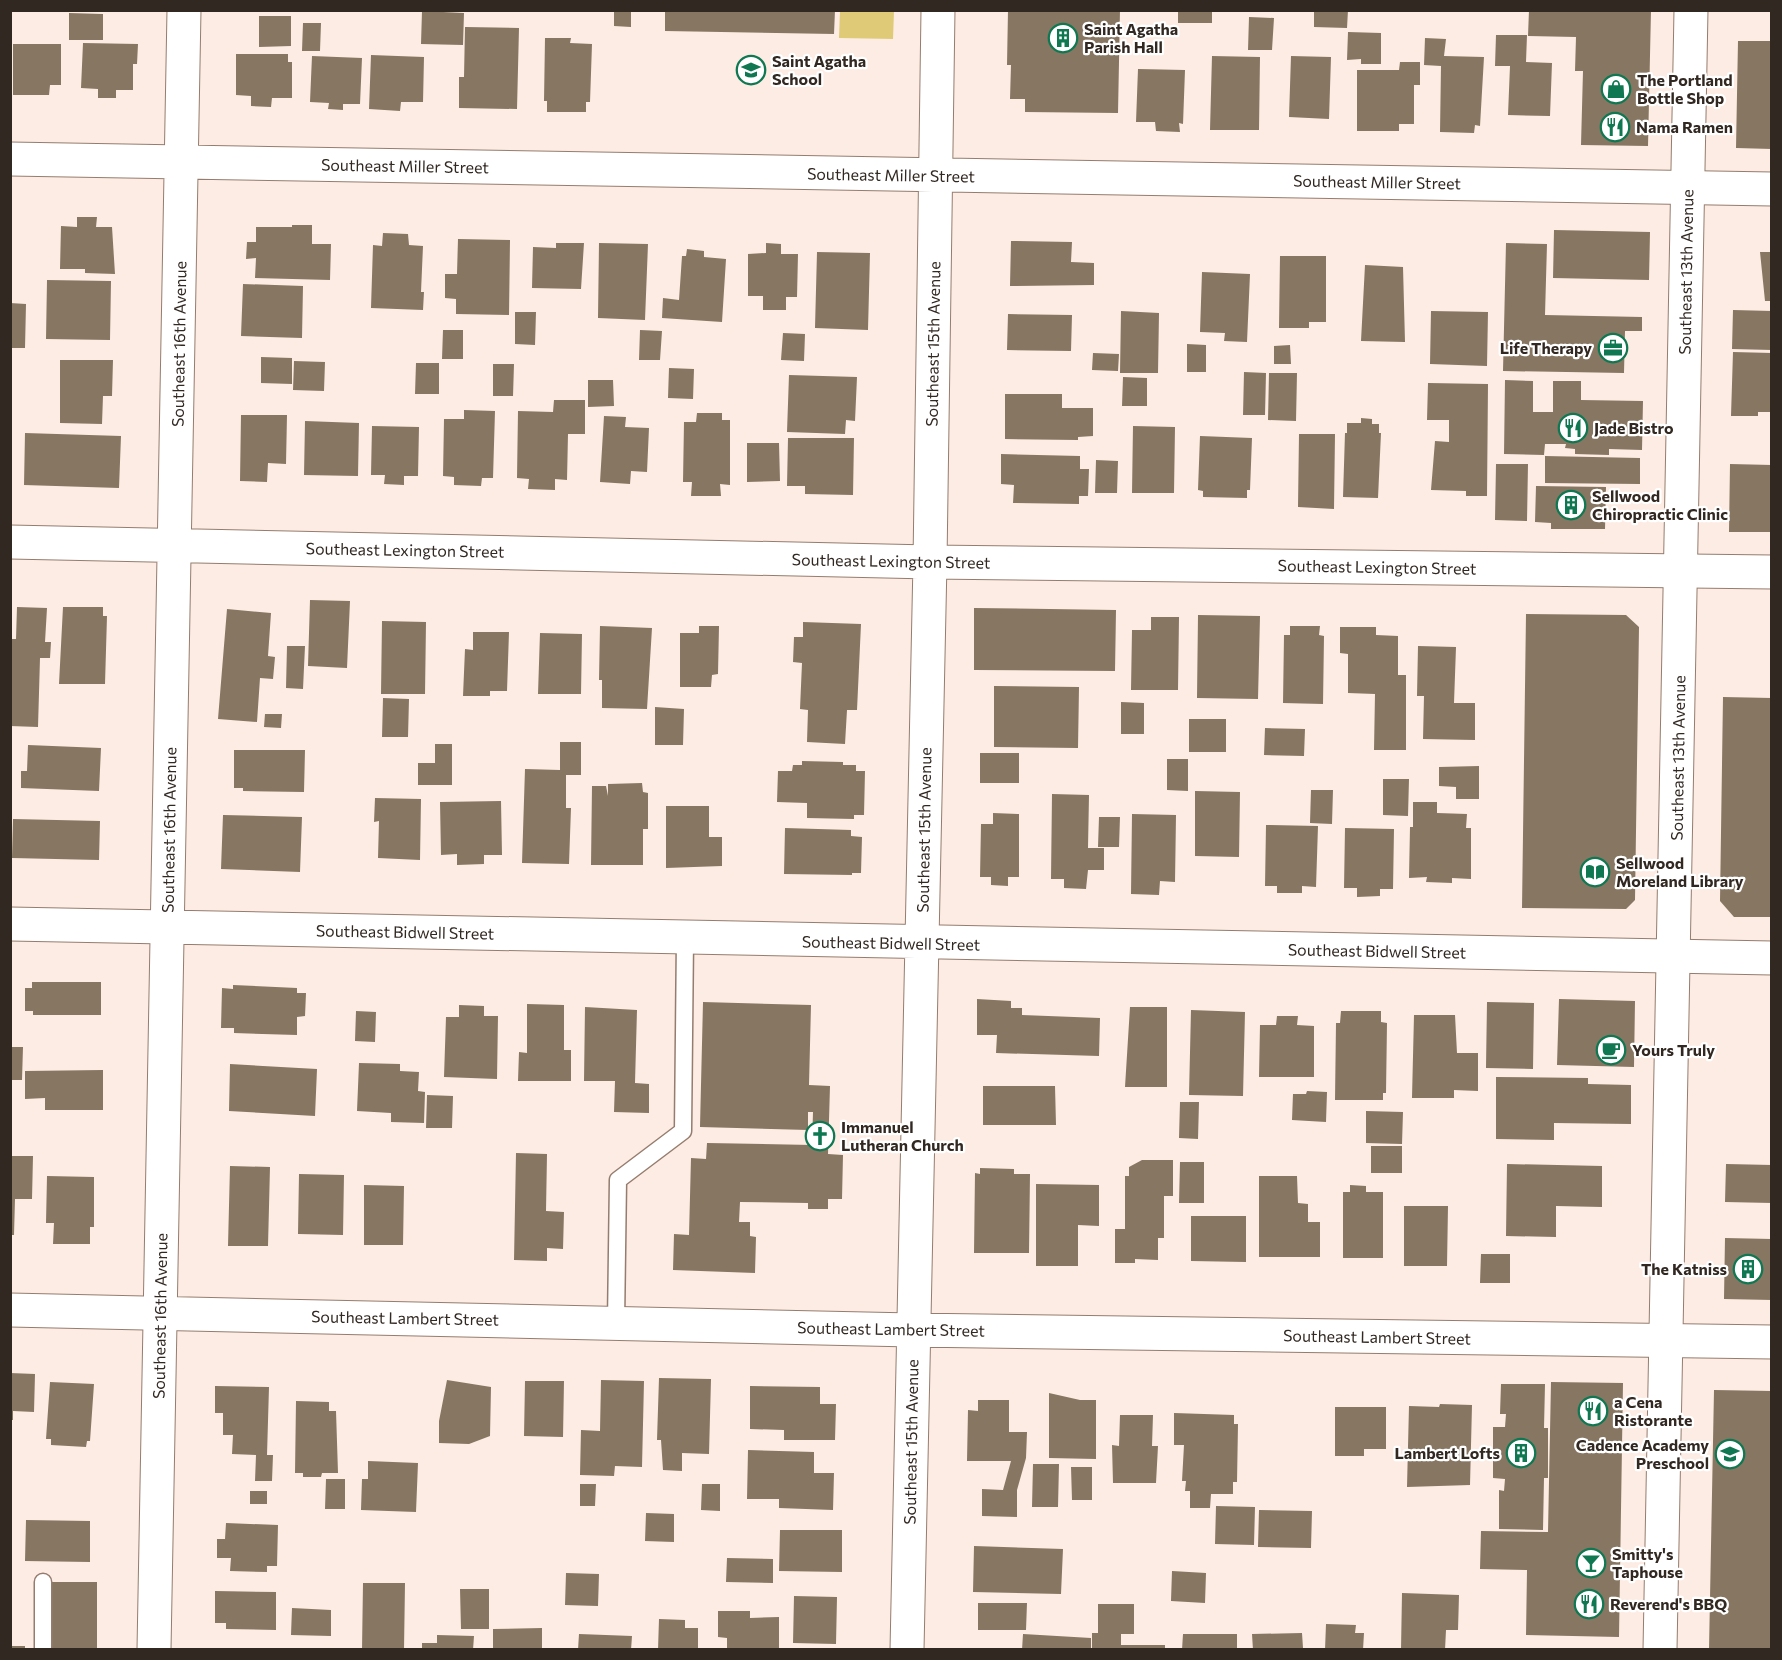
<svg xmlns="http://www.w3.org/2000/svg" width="1782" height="1660" font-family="Commissioner,sans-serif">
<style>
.green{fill:#dfca78}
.building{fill:#877661}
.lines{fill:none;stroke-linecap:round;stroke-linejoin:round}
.lane-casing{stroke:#957c6e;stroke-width:19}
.street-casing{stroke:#957c6e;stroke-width:35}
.secondary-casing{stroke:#957c6e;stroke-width:35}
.lane{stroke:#fff;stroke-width:16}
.street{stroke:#fff;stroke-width:33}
.secondary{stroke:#fff;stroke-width:33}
.labels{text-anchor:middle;stroke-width:4.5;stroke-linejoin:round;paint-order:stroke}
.poi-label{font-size:16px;font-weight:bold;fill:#322822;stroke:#fff;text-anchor:start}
.street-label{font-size:16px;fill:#322822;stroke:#fff}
</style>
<rect width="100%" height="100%" fill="#fdece3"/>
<path class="green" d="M840 11H894L893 39 839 38Z"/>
<path class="building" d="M614 10H631V27L614 26Z
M665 10H835L834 34 665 31Z
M1008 10H1120L1118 113 1025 112V99H1010L1011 65H1007Z
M1178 10H1212V23H1178Z
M1314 10H1348L1347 28 1314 27Z
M1529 10H1651L1648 146 1581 145 1583 71H1575L1576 37 1528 36Z
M422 11 464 13 463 45 421 44Z
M69 13 103 14V40H69Z
M259 16H291V46L259 47Z
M1249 17 1274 18 1272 50H1248Z
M303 23H321L320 51H302Z
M465 27 519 28 517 109 459 108V77H464Z
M1348 32 1381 33V64H1361V59L1347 60Z
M1496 35H1527L1526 62 1552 63 1550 116 1508 115 1510 66H1495Z
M545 38H571L570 43 592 44 590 102H586V112H547V101H544Z
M1425 38 1446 39 1444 56 1484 57 1480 126 1475 125 1474 133 1440 132 1441 66 1424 65Z
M1738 41H1772V149L1736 148Z
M83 43 138 44 137 64H133V90H116V98H98V89L81 88Z
M13 44H61V85H50L49 95H13Z
M236 54H288V62H292V98H272L271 107 251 106V96L236 95Z
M371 55 424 57 423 102H401L400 111 369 109Z
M312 56 362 58 360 104H343V110L328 109 329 103 310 102Z
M1212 56 1260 57 1259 130H1210Z
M1291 56 1331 57 1329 119 1289 117Z
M1400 62H1420V85H1414V124H1399V131H1357V70H1399Z
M1138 69 1185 70 1183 124 1179 123 1180 132 1156 131 1155 122H1136Z
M77 217H97L96 227H112L115 274 85 273V269H60L61 226 77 227Z
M292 225H312V244H331L330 280 255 278 256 258 246 259 247 242H256V227H292Z
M1554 230 1650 232 1649 280 1553 278Z
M383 233 408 234 409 245 423 246 421 292H424L423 310 371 308 373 245 382 246Z
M458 239 510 240 509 315 456 314V299L445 298V274H457Z
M1011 241 1072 242 1071 262 1094 263V285L1010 286Z
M556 243H584L581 289 532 288 533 247 556 248Z
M599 243 648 244 645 320 598 318Z
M766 243 781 244V254H798L797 297H786V310H763V296H748V254L766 253Z
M1506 243 1547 244 1545 315 1642 317V331H1625L1624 373 1503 371Z
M687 249 704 251V257L726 259 722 322 662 318 663 298 679 300 682 256H686Z
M817 252 870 253 868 330 815 328Z
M1760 252H1772V301H1765Z
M1280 256H1326V322H1309V328H1279Z
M1365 265 1403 267 1405 342 1361 341Z
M1202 272 1250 274 1247 342 1224 341 1225 333 1200 332Z
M47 280 111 281 110 340 46 339Z
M243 284 303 286 302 338 241 336Z
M10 303 26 304 25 348H10Z
M1733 310 1772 311V350L1732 349Z
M1121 311 1159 313 1158 373H1120Z
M1431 311 1488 312 1487 366 1430 364Z
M515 312H536L535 345 515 344Z
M1008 314 1072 315 1071 351 1007 350Z
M443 330H463V359H442Z
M640 330 662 331 660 360H639Z
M783 333 805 334 804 361 781 360Z
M1187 344 1206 345V372H1187Z
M1290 345 1291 364H1274V346Z
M1733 352 1772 353V412H1758V416H1731Z
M1093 353 1119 354 1118 371 1092 370Z
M261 357 292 358V384L261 383Z
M60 360H113L112 396H103L102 424 60 423Z
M294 361 325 362 324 391 293 390Z
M416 363H439V394H415Z
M493 364H514L513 396H493Z
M669 368 694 369 693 399 668 398Z
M1244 372 1266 373 1265 415H1243Z
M1269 373H1297L1296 421 1268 420Z
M789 375 857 377 855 421 846 420 845 434 787 432Z
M1123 377 1147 378V406H1122Z
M588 380H613L614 406 588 407Z
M1505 380 1533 381V412H1553V381H1581V400L1643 401 1642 450 1609 449V455L1575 454V449L1565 448 1566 444H1545L1544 455 1504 454Z
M1428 383 1488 384 1487 496H1466V491L1431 490 1435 441 1449 442V420H1427Z
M1005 394H1062V408H1093V436L1078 437V440L1005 439Z
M554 400H585V434H568L567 480 555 479V490L528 489 529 479 517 478 518 411 553 412Z
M464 410 495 411 493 478H482L481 486 454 485V477L443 476 444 419H464Z
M697 413H722V420H730V485L720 484 721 496H691L692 482H683L684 422H696Z
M241 415H287L286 464 268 463 267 482 240 481Z
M604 416 626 417 625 427 649 428 647 472 631 471 630 484 600 482Z
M1361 418 1372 419V424H1379V433H1381L1378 498 1343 497 1345 433H1347V423H1361Z
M305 421 359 423 358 476 304 475Z
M372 426 419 427 418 476H404V485L384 484 385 475H371Z
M1133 426 1175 427 1174 493H1132Z
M25 433 121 436 119 488 24 485Z
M1299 434H1335L1334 509 1298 507Z
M1200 436 1252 438 1250 490H1247V498L1203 497V491L1198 490Z
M788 438H854L853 495 805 494V486H787Z
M747 443H779L780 481 747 482Z
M1001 454 1080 456V469H1089L1088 496H1079V504L1013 503 1014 485 1001 484Z
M1545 456 1640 458V484L1545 483Z
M1096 460 1118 461 1117 493H1095Z
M1496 464H1528L1527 521 1495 520Z
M1730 464 1772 465V532H1729Z
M1536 486 1606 487 1605 529H1551V523L1535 522Z
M310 600 350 601 347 668 308 666Z
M17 607 47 608 45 642H51L50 658H40L38 727 10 726V639H16Z
M63 607H103V616H107L105 684H59Z
M974 608 1116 610 1115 671 974 670Z
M227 609 271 613 268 656 275 657 273 679 260 678 257 722 218 719Z
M1526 614 1626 615 1639 627 1635 900 1626 909 1522 908Z
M1198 615 1260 616 1258 699 1197 698Z
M1151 617H1179L1178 690H1131L1132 630H1151Z
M382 621 426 622 425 694H381Z
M803 622 861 624 857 710H847L845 744 807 742 808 710 800 709 802 663 793 662 794 637H803Z
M600 626 652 628 647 709 602 708V680H599Z
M699 626H719L718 674 712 675 711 687H680V633H699Z
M1290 626H1320L1319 635 1324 636 1323 704 1283 703 1284 635H1290Z
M1340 627H1376V635L1398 636V675H1406V750H1374L1375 694 1348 693V654L1340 653Z
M473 632H509L507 691H490V696H463L465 649 473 650Z
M540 633 582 634 581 694H538Z
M287 646H305L303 689 286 688Z
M1418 646 1456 647 1454 703H1475V740L1423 739 1424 696H1417Z
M994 686 1079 687 1078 748 994 747Z
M1723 697 1772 698V917H1734L1720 901Z
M383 698 409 699 408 737H382Z
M1121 702 1144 703V734H1121Z
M655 707 684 709 683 745H655Z
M265 714H282L281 728 264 727Z
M1189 719H1226V752H1189Z
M1265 728 1305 729 1304 756 1264 755Z
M560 742H581V775H566V808H571L569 864 522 863 525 769 560 770Z
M435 744H452V785H418V763H435Z
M28 745 101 748 99 791 21 788V771H27Z
M234 750H305L304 792 243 791V788H234Z
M980 753H1019V783H980Z
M1167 759H1188V791L1167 790Z
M802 761 843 762V765H856V771H865L864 815H854V819L807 818V803L777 802 778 771H792L793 765H802Z
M1479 766V799H1456V787L1439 786V767Z
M1383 779H1409L1408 816 1383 815Z
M642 783 643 792 648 793V829H643V865H591L592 786H606L608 796V784Z
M1311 790H1333L1332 824 1310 823Z
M1195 791 1240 792 1239 857 1195 856Z
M1052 794 1089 795 1088 848H1104V870H1088L1086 889 1064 888V879H1051Z
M375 798 421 799 420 860 378 858 379 821 374 822Z
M501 801 502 855H484V864L457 865V854L441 855 440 802Z
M1413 802H1437V813L1467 814 1466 828H1471V879L1452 878V883L1426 882 1427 877 1409 878 1410 827H1413Z
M666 806H709V837H722V866L666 868Z
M993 813 1019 814V877H1008V886L991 885V877H980L981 824H993Z
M1132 814 1176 815 1175 882 1160 881 1159 895 1131 894Z
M223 815 302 817 300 872 221 869Z
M1099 817H1120L1119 847H1098Z
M13 819 100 821 99 860 12 858Z
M1266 825 1318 826 1316 887 1302 886V893H1277V886H1265Z
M785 828 851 830V836L862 837 861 873H852V875L784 874Z
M1345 828 1394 829 1393 889H1380V896L1357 897V888H1344Z
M32 982H101V1015H33V1011H25V988H32Z
M233 985 297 988V993H306L305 1016 297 1017V1035L234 1033V1028H221L222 988 233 989Z
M977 999 1011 1001V1008H1022V1015L1100 1018 1099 1056 996 1053 997 1035H977Z
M1559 999 1635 1001 1634 1067 1557 1065Z
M703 1002 811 1005 809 1085 830 1086 828 1154 843 1155 842 1199H828V1209H808V1203L740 1202 739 1222H750V1236L756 1237 755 1273 673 1270 674 1234 689 1235 691 1158 706 1159 707 1143 812 1145 813 1112H808V1130L700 1127Z
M1487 1002 1534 1003 1533 1069 1486 1068Z
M527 1004 564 1005V1050H571V1081H518L519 1052 527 1053Z
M459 1005 484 1006V1016H498L497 1079 444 1077 446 1017H459Z
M585 1007 637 1010 635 1083 649 1084V1113L614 1112 615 1081H584Z
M1130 1007H1167V1087H1125Z
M1191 1010 1245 1012 1243 1096 1189 1095Z
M356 1011 376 1012 375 1042 355 1041Z
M1341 1011H1381V1022L1387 1023 1386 1093H1383V1100H1335L1336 1023H1340Z
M1414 1015H1455L1457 1053H1478V1091L1454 1090V1098H1412Z
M1277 1016H1298L1297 1025 1314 1026V1077H1259L1260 1025H1276Z
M10 1047H23L22 1080H10Z
M359 1063 400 1064V1071L419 1072 418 1091 425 1092 424 1123 391 1122V1113L357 1111Z
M230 1064 317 1069 315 1116 229 1111Z
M103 1070V1110H45V1098L25 1099V1071Z
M1496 1077 1588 1078V1084L1631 1085V1124L1554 1123V1140L1496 1139Z
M983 1086H1055L1056 1125H983Z
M1307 1091 1327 1092 1326 1122 1292 1120 1293 1094H1306Z
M427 1095 453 1096 452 1128H426Z
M1180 1102H1199L1198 1139 1179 1138Z
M1366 1111 1403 1112 1402 1144 1366 1143Z
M1371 1146H1402V1173H1371Z
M516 1153 547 1154 546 1211 564 1212 563 1249 547 1248V1261L514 1260Z
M10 1156H33L32 1199H15L14 1235H10Z
M1142 1160H1173V1196H1164V1238H1158V1260L1135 1259V1263H1115V1229H1125V1176H1129V1167Z
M1180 1162H1204V1203H1179Z
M1507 1164 1602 1166V1207L1556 1206V1237L1506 1236Z
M1726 1164 1772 1165V1203L1725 1202Z
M230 1166 270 1167 268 1246H228Z
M980 1168 1014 1169V1174H1030L1029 1253H974L975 1173 980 1174Z
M299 1174 344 1175 343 1235 298 1234Z
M47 1176 94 1177V1227H90V1244H53L54 1223H46Z
M1259 1176H1297L1298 1203 1308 1204V1222H1320V1257H1259Z
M1036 1184 1099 1185V1226L1078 1225V1266H1036Z
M364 1185 404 1186 403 1245H364Z
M1350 1185 1366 1186V1192H1383V1258H1343V1192H1350Z
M1404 1206H1448L1447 1266H1404Z
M1191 1216H1246V1262L1191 1261Z
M1725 1238 1772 1239V1300L1724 1299Z
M1481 1254H1510V1283H1480Z
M10 1373 35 1374 34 1412 13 1411V1420H10Z
M659 1378 711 1379 709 1454 682 1453V1471L663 1470 661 1440H657Z
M447 1380 491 1387 490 1436 469 1444 439 1443V1421Z
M601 1380 644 1381 642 1467 615 1466 614 1476 580 1475 581 1430 600 1431Z
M525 1381H564L563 1437 524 1436Z
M50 1382 94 1384 90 1441H87L86 1447 51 1445V1439H46Z
M1551 1382 1623 1383 1619 1637 1526 1635 1527 1570 1480 1569 1481 1531 1548 1532Z
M1501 1384H1545L1544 1428H1548V1478H1544L1543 1530 1499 1529V1490L1504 1491 1505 1479 1493 1478V1427H1505L1506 1414H1500Z
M215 1386 269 1387 267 1455H273L272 1481H255L256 1455 232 1454 233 1435H223V1413H215Z
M750 1386 820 1387V1404H836L835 1440H784V1430L750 1429Z
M1714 1390 1772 1391 1771 1650H1709Z
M1049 1393 1080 1400H1096V1459L1049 1458Z
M978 1400H1009V1432H1027L1026 1458 1017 1490V1517L982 1516V1489L1003 1490 1011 1461H967L968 1410 978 1411Z
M296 1401 329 1402V1411H336L338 1473H322L321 1477H303V1473H295Z
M1440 1404 1472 1405 1470 1485 1407 1487 1409 1406 1439 1407Z
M1335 1407H1386V1449H1364V1456H1335Z
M1174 1413 1234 1415V1424H1238L1237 1482H1233V1494H1211L1210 1508H1190V1491H1185L1186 1481H1182L1184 1445H1174Z
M1120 1415H1153L1152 1446H1158L1156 1483H1113L1112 1445 1119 1446Z
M748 1450 814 1452V1473H834L833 1510 779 1508V1499H747Z
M368 1461 418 1463 416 1512 361 1510 362 1479H368Z
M1033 1464H1059L1058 1507H1032Z
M1071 1467H1092V1500H1072Z
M326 1479H345V1509H325Z
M580 1484H596L595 1506H580Z
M702 1484H720V1511L701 1510Z
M250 1491H267V1504H250Z
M1216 1506 1255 1507 1254 1545 1215 1544Z
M1259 1510 1312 1511 1311 1548 1258 1547Z
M646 1513 674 1514V1542L645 1541Z
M26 1520 90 1521V1562L25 1561Z
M226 1523 278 1525 277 1566H267V1572L230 1571 231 1558H217V1539H225Z
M780 1530H842V1572L779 1571Z
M974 1546 1063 1549 1061 1594 973 1592Z
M727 1558 773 1559V1583L726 1582Z
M1172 1571 1206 1573 1205 1603 1171 1601Z
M566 1573 599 1574 598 1606 565 1605Z
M48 1582H97V1650H48Z
M363 1583H405L404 1650H362Z
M460 1589H489V1629H461Z
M215 1591 276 1592V1630L226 1629V1623H215Z
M1402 1593 1459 1595 1458 1630H1446L1445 1650H1401Z
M794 1596 837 1597 836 1644 793 1643Z
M978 1603H1027L1026 1630H978Z
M1098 1604H1134V1634H1121V1645H1165V1650H1092V1633H1098Z
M292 1608 331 1610V1636L291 1635Z
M718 1611H750V1618L779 1617V1650H727V1638L718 1637Z
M659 1619 685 1620V1628H698V1650H658Z
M1326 1624 1356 1625 1355 1633H1364L1363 1650H1325Z
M542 1628V1650H493V1629Z
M1302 1633 1303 1648 1298 1650H1253L1252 1634Z
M579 1634 632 1636 631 1650H578Z
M1023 1634 1091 1638V1650H1022Z
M1183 1634H1237V1650H1182Z
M437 1635 474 1636 473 1650H422V1643H437Z
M10 1646H25V1650H10Z"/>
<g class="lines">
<g class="lane-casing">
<path id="lane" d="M616 1323 618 1180 683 1131 685 938
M43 1650V1582"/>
</g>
<g class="street-casing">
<path id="street" d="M10 159 1772 189
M10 542 930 562 1772 572
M10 924 1772 958
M10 1310 912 1330 1772 1342
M154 1650 184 10
M907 1650 930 562 938 10"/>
</g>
<g class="secondary-casing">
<path id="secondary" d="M1660 1650 1691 10"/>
</g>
<use href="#lane" class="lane"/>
<use href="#street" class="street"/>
<use href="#secondary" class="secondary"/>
</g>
<defs>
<g id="building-ring" transform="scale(1.5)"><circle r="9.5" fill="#fff" stroke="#0f7852" stroke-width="1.5"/><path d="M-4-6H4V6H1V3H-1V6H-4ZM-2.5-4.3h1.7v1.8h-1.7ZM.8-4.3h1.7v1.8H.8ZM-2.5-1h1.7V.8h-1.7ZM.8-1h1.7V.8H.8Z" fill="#0f7852"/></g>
<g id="school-ring" transform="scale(1.5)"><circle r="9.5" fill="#fff" stroke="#0f7852" stroke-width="1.5"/><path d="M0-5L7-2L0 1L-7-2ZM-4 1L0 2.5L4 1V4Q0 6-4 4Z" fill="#0f7852"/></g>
<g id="shop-ring" transform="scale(1.5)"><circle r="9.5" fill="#fff" stroke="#0f7852" stroke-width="1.5"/><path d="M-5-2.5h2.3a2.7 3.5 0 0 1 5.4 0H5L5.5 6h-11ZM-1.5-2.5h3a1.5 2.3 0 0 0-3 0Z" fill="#0f7852"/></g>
<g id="restaurant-ring" transform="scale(1.5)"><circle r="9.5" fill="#fff" stroke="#0f7852" stroke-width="1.5"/><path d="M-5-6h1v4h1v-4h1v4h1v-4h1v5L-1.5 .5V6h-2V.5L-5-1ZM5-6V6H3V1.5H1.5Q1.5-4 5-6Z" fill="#0f7852"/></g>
<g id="office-ring" transform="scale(1.5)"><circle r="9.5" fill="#fff" stroke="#0f7852" stroke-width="1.5"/><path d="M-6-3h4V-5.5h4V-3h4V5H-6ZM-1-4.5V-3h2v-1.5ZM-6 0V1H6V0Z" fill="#0f7852"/></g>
<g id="library-ring" transform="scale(1.5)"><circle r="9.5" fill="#fff" stroke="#0f7852" stroke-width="1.5"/><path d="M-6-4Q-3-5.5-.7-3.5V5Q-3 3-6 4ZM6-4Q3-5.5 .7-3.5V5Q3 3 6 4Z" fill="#0f7852"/></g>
<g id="cafe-ring" transform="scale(1.5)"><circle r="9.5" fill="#fff" stroke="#0f7852" stroke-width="1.5"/><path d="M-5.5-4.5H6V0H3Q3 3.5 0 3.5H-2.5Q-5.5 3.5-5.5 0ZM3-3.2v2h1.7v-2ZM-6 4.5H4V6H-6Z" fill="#0f7852"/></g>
<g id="church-ring" transform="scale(1.5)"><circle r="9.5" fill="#fff" stroke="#0f7852" stroke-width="1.5"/><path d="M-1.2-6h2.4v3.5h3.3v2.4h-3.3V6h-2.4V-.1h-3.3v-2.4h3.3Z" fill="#0f7852"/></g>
<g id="bar-ring" transform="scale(1.5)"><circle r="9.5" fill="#fff" stroke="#0f7852" stroke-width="1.5"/><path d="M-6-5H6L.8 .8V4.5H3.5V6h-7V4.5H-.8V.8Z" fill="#0f7852"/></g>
</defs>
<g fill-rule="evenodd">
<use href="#building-ring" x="1063" y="38"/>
<use href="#school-ring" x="751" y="70"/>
<use href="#shop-ring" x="1616" y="89"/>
<use href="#restaurant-ring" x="1615" y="127"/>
<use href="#office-ring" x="1613" y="348"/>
<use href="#restaurant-ring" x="1573" y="428"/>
<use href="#building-ring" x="1571" y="505"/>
<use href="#library-ring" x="1595" y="872"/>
<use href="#cafe-ring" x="1611" y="1050"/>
<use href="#church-ring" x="820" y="1136"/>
<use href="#building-ring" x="1748" y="1269"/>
<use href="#restaurant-ring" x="1593" y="1411"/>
<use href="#building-ring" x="1521" y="1453"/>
<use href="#school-ring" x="1730" y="1454"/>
<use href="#bar-ring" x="1591" y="1563"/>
<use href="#restaurant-ring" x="1589" y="1604"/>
</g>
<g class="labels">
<g class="poi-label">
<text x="1084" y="35">Saint Agatha<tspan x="1084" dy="18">Parish Hall</tspan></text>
<text x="772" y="67">Saint Agatha<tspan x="772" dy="18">School</tspan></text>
<text x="1637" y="86">The Portland<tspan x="1637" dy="18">Bottle Shop</tspan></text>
<text x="1636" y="133">Nama Ramen</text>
<text x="1592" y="354" text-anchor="end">Life Therapy</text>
<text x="1594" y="434">Jade Bistro</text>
<text x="1592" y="502">Sellwood<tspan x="1592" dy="18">Chiropractic Clinic</tspan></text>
<text x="1616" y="869">Sellwood<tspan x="1616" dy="18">Moreland Library</tspan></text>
<text x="1632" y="1056">Yours Truly</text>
<text x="841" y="1133">Immanuel<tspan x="841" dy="18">Lutheran Church</tspan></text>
<text x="1727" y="1275" text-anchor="end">The Katniss</text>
<text x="1614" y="1408">a Cena<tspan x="1614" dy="18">Ristorante</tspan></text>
<text x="1709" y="1451" text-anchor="end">Cadence Academy<tspan x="1709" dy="18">Preschool</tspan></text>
<text x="1500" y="1459" text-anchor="end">Lambert Lofts</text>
<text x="1612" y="1560">Smitty's<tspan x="1612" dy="18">Taphouse</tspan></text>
<text x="1610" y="1610">Reverend's BBQ</text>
</g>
<g class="street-label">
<text transform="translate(405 166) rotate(1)" y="6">Southeast Miller Street</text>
<text transform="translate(891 175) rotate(1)" y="6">Southeast Miller Street</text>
<text transform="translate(1377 182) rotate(1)" y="6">Southeast Miller Street</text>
<text transform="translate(1686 272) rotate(-89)" y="6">Southeast 13th Avenue</text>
<text transform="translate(179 344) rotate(-89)" y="6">Southeast 16th Avenue</text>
<text transform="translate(933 344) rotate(-89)" y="6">Southeast 15th Avenue</text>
<text transform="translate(405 550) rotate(1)" y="6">Southeast Lexington Street</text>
<text transform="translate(891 561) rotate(1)" y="6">Southeast Lexington Street</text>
<text transform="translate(1377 567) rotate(1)" y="6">Southeast Lexington Street</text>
<text transform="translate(1678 758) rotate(-89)" y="6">Southeast 13th Avenue</text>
<text transform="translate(169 830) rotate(-89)" y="6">Southeast 16th Avenue</text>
<text transform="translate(924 830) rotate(-89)" y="6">Southeast 15th Avenue</text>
<text transform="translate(405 932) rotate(1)" y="6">Southeast Bidwell Street</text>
<text transform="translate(891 943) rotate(1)" y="6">Southeast Bidwell Street</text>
<text transform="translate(1377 951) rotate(1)" y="6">Southeast Bidwell Street</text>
<text transform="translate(160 1316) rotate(-89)" y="6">Southeast 16th Avenue</text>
<text transform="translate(405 1318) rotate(1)" y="6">Southeast Lambert Street</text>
<text transform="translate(891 1329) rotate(1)" y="6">Southeast Lambert Street</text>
<text transform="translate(1377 1337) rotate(1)" y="6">Southeast Lambert Street</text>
<text transform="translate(911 1442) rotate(-89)" y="6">Southeast 15th Avenue</text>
</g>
</g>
<rect width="1782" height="1660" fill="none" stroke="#322822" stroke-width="24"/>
</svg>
